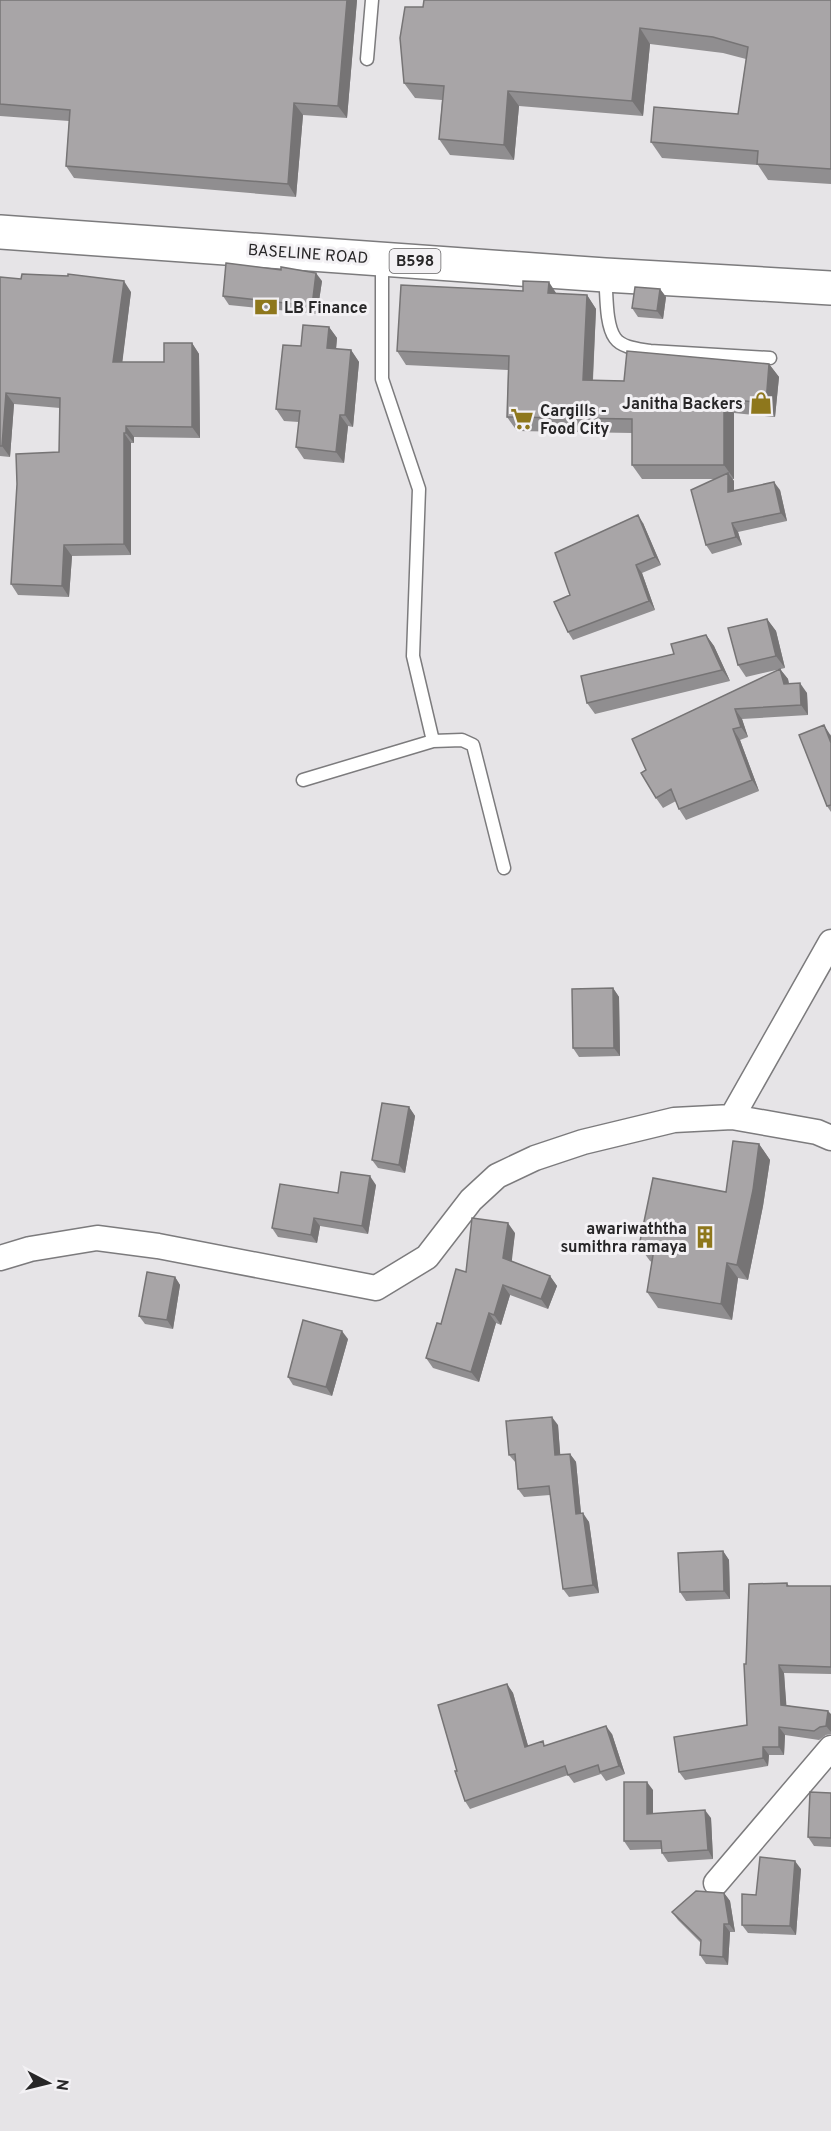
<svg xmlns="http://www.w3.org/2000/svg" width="831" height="2131" font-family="Overpass,sans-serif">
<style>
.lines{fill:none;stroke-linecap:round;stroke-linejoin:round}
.service-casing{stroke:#7c7b7d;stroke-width:15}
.minor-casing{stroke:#7c7b7d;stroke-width:27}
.primary-casing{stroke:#7c7b7d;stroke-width:36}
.service{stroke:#fff;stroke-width:12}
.minor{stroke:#fff;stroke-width:24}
.primary{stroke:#fff;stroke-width:33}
.wall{fill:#908e90}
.shaded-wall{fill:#767475}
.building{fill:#a8a5a7;stroke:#767475;stroke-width:1.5}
.labels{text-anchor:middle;stroke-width:6;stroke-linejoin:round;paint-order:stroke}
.shield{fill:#f3f1f4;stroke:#646364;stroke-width:1.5}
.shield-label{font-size:15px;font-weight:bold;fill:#272627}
.street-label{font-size:16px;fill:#272627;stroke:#f3f1f4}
.poi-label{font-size:16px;font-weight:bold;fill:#272627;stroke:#f3f1f4;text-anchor:start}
</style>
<rect width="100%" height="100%" fill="#e6e4e7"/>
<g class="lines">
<g class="service-casing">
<path id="service" d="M367 59 372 0
M605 276C607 292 605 324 615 338 622 348 639 349 650 351L770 358
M433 741 462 740 473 745 504 868
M303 780 433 741 413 656 419 489 382 379V260"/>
</g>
<g class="minor-casing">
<path id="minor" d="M732 1117 831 942
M0 1258 30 1249 97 1238 158 1246 376 1288 427 1257 471 1200 497 1176 535 1158 583 1142 674 1120 732 1117 817 1132 831 1138
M716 1883 831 1748"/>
</g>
<g class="primary-casing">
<path id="primary" d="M0 232 605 275 831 288"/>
</g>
<use href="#service" class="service"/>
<use href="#minor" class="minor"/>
<use href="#primary" class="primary"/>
</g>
<path class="wall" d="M0 0H357L347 118 303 115 296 197 74 178 66 166 69 121 0 116Z
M831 0V184L768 180 758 165 662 158 651 142 738 114 746 59 723 53 650 44 643 116 519 106 514 160 450 155 439 139 442 100 415 98 404 83 423 7Z
M0 277 131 292 122 362H164L192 343 199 354 200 438 134 437V443H131V555L72 556 69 597 18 595 11 584 59 452 60 408 14 404 10 457 0 456Z
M322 281 317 314 229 305 223 296Z
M660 289 666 297 663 319 638 317 632 308Z
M557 294 587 295 596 309 593 380 624 381 769 364 779 377 775 417 734 413V479H732L734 481V491L780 490 787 521 738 532 742 545 712 554 706 545 716 479H642L632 465V433L517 431 507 417 508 370 406 365 397 351Z
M329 327 337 338 336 349 351 350 359 362 353 427 348 426 344 463 304 459 296 447 299 422 284 421 276 409 301 346Z
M643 523 661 565 642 573 655 610 573 640 568 632 570 595Z
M767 619 776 631 785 668 746 677 738 665Z
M706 635 714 646 730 681 595 714 587 703Z
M780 669 788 679 789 684 807 693 808 715 742 719 748 737 740 740 759 791 686 820 679 809 676 801 663 808 656 798 646 770Z
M830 734 831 736V812L827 806Z
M613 988 619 997 620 1056 579 1057 573 1048Z
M409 1107 415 1116 405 1173 378 1168 372 1160Z
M759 1144 770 1160 763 1206 748 1280 738 1278 732 1320 658 1308 647 1292 652 1262 650 1261 639 1246 726 1192Z
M376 1185 368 1234 320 1226 317 1243 278 1237 272 1228 338 1193Z
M515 1233 511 1261 550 1276 557 1286 548 1309 510 1295 501 1325 496 1323 479 1382 433 1368 426 1358 466 1272Z
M175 1277 180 1285 173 1329 145 1324 139 1316Z
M348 1339 332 1396 293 1385 288 1377Z
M558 1425 560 1455 570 1454 576 1462 581 1514 589 1522 599 1593 569 1597 563 1589 550 1495 524 1497 518 1489 516 1463 509 1455Z
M723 1551 729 1560 730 1599 686 1601 680 1592Z
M787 1583 789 1586H831V1674L784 1673 786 1705 831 1714V1734L826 1735 819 1740 785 1735 784 1755H769L768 1766 685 1780 679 1772 747 1725 746 1664Z
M507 1684 513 1693 528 1746H546L612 1734 625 1774 606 1781 601 1774 574 1783 568 1775 470 1809 465 1801 457 1771Z
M653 1790V1813L711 1818 713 1859 668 1862 662 1853V1849L630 1850 624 1841Z
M831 1793V1847L814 1846 808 1837Z
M801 1869 796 1935 748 1933 742 1925 756 1895Z
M724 1893 730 1901 735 1932H730L728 1965 706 1964 700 1955 701 1943 678 1920 672 1912Z"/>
<path class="shaded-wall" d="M347 0H357L347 118 338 106Z
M640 28 650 44 643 116 632 101Z
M508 91 519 106 514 160 504 145Z
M294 103 303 115 296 197 288 184Z
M316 273 322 281 317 314 312 306Z
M124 281 131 292 121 373 113 362Z
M549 282 558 296 548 293Z
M660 289 666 297 663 319 657 311Z
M587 295 596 309 592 394 583 380Z
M329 327 337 338 335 360 327 348Z
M192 343 199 354 200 438 192 427Z
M351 350 359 362 353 427 345 415Z
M769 364 779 377 775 417 766 403Z
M6 393 14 404 10 457 2 446Z
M724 399 734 413V479L724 465Z
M340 415 348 426 344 463 336 452Z
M126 426 134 437V443L126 433Z
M124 433 131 443V555L124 544Z
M728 473 734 481V500L728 492Z
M774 482 780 490 787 521 781 513Z
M638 515 643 523 661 565 655 557Z
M732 523 738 532 742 545 736 537Z
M64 545 72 556 69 597 62 586Z
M636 565 642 573 655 610 649 601Z
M767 619 776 631 785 668 776 656Z
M706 635 714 646 730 681 722 670Z
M780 669 788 679 791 694 784 684Z
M800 683 807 693 808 715 801 705Z
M735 709 742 719 748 737 741 727Z
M824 725 831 736V743Z
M733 729 740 740 759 791 752 780Z
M613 988 619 997 620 1056 614 1048Z
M409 1107 415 1116 405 1173 399 1165Z
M759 1144 770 1160 763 1206 748 1280 737 1265Z
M370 1176 376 1185 368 1234 362 1226Z
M314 1218 320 1226 317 1243 311 1235Z
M508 1223 515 1233 511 1268 503 1258Z
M727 1263 738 1278 732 1320 721 1304Z
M550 1276 557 1286 548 1309 541 1299Z
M175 1277 180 1285 173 1329 167 1320Z
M503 1285 510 1295 501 1325 494 1315Z
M489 1313 496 1323 479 1382 471 1372Z
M342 1331 348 1339 332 1396 326 1387Z
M552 1417 558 1425 561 1464 555 1455Z
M570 1454 576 1462 582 1523 576 1514Z
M583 1513 589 1522 599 1593 593 1585Z
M723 1551 729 1560 730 1599 724 1591Z
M779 1665 784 1673 787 1713 781 1705Z
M507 1684 513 1693 531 1756 525 1747Z
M828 1711 831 1714V1732L826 1726Z
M606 1726 612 1734 625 1774 619 1766Z
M779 1727 785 1735 784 1755 779 1747Z
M763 1747 769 1755 768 1766 763 1758Z
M647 1782 653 1790V1822L647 1814Z
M705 1810 711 1818 713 1859 708 1850Z
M795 1861 801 1869 796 1935 790 1926Z
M724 1893 730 1901 735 1932 729 1924Z
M724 1924 730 1932 728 1965 723 1957Z"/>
<path class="building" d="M0 0H347L338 106 294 103 288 184 66 166 70 110 0 104Z
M424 0H831V169L757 164 758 151 651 142 654 107 738 114 748 47 713 37 640 28 632 101 508 91 504 145 439 139 444 86 404 83 400 38 405 7H423Z
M226 263 281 270V267L316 273 312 306 223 296Z
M22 274 68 276V274L124 281 113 362H164V343H192V427L126 426V433H124V544L64 545 62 586 11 584 17 484 16 454 59 452 60 398 6 393 2 446H0V277L21 279Z
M523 281 549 282 548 293 587 295 583 380 624 381 627 351 769 364 766 403 724 399V465H632V419L507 417 509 356 397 351 401 285 523 291Z
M635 287 660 289 657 311 632 308Z
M303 325 329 327 327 348 351 350 345 415H340L336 452 296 447 300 411 276 409 283 345 301 346Z
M728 473V492L774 482 781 513 732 523 736 537 706 545 691 490Z
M638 515 655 557 636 565 649 601 568 632 554 602 570 595 555 553Z
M767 619 776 656 738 665 728 628Z
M706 635 722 670 587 703 581 676 674 654 671 644Z
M780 669 784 684 800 683 801 705 735 709 741 727 733 729 752 780 679 809 671 789 656 798 641 773 646 770 632 739Z
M824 725 831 743V805L827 806 799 735Z
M613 988 614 1048H573L572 989Z
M382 1103 409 1107 399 1165 372 1160Z
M733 1141 759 1144 753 1190 737 1265 727 1263 721 1304 647 1292 654 1249 639 1246 653 1178 726 1192Z
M341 1172 370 1176 362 1226 314 1218 311 1235 272 1228 280 1184 338 1193Z
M472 1218 508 1223 503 1258 550 1276 541 1299 503 1285 494 1315 489 1313 471 1372 426 1358 437 1323 441 1324 456 1269 466 1272Z
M147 1272 175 1277 167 1320 139 1316Z
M303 1320 342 1331 326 1387 288 1377Z
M552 1417 555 1455 570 1454 576 1514 583 1513 593 1585 563 1589 549 1486 518 1489 515 1454 509 1455 506 1421Z
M723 1551 724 1591 680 1592 678 1553Z
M787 1583V1586H831V1667L779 1665 781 1705 828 1711 826 1726 820 1727 814 1731 779 1727V1747H763V1758L679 1772 674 1737 747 1725 744 1664H746L749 1584Z
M507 1684 525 1747 543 1741 544 1746 606 1726 619 1766 600 1772 598 1765 568 1775 565 1766 465 1801 455 1771H457L438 1705Z
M624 1782H647V1814L705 1810 708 1850 662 1853 661 1841H624Z
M810 1792 831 1793V1838L808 1837Z
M760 1857 795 1861 790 1926 742 1925V1894L756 1895Z
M696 1891 724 1893 729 1924H724L723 1957 700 1955 701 1940 672 1912Z"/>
<defs>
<g id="bank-bare" transform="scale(1.8)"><path d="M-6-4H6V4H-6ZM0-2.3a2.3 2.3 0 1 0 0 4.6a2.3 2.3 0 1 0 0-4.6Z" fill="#8e771c" stroke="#f3f1f4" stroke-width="2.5" paint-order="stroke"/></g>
<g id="shop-bare" transform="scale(1.8)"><path d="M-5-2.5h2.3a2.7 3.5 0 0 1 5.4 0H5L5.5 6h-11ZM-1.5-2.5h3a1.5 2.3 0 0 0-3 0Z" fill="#8e771c" stroke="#f3f1f4" stroke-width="2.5" paint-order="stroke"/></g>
<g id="supermarket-bare" transform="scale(1.8)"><path d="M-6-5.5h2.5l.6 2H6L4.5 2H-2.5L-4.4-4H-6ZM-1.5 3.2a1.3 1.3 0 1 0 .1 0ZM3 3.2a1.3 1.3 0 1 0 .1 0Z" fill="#8e771c" stroke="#f3f1f4" stroke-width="2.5" paint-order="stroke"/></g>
<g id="building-bare" transform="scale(1.8)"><path d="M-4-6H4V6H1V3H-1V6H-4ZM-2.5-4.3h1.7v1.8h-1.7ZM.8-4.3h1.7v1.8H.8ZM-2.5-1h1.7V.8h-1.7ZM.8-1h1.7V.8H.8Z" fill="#8e771c" stroke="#f3f1f4" stroke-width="2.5" paint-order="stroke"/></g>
</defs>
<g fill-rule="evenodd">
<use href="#bank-bare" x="266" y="307"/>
<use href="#shop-bare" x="761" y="403"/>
<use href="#supermarket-bare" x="522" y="419"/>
<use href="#building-bare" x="705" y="1237"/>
</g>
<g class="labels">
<rect class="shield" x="389.5" y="249" width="51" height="24" rx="4.5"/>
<g class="shield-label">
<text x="415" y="266">B598</text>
</g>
<g class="street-label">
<text transform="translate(308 253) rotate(4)" y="6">BASELINE ROAD</text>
</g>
<g class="poi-label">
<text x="284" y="313">LB Finance</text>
<text x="743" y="409" text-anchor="end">Janitha Backers</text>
<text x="540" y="416">Cargills -<tspan x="540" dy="18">Food City</tspan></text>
<text x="687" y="1234" text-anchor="end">awariwaththa<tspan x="687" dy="18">sumithra ramaya</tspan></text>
</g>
</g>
<g transform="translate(48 2083) rotate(97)" stroke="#f3f1f4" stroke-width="4.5" paint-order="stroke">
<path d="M0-4.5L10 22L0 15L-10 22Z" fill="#272627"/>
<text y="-9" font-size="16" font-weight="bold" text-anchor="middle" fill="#272627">N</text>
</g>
</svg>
